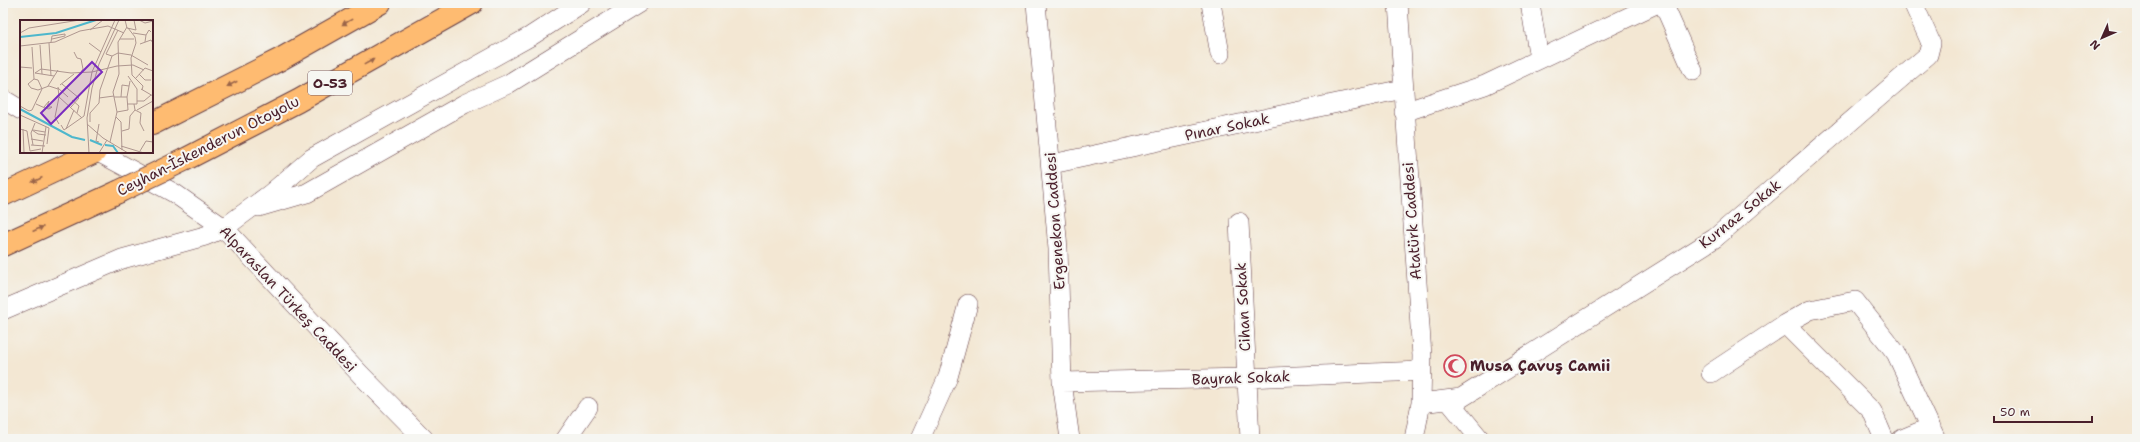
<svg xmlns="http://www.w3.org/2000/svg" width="2140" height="442" font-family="'Shantell Sans',sans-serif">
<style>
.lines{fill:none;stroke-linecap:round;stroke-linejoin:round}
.minor-casing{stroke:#633d44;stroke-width:20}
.highway-casing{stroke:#633d44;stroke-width:24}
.minor{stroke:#fff;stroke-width:19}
.highway{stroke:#febb71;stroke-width:22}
.highway-bridge-casing{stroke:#633d44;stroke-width:24;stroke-linecap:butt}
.highway-bridge{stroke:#febb71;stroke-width:22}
.oneway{fill:#9b654a}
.labels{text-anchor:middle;stroke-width:4;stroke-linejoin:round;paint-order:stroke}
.shield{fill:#f6f6f2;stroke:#7e6067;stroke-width:1}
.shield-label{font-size:14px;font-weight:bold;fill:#4a1f2b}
.street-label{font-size:15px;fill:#4a1f2b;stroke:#f6f6f2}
.poi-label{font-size:15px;font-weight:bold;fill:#4a1f2b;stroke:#f6f6f2;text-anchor:start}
.inset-river{fill:none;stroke:#4eb7cc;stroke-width:2}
.inset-road{fill:none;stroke:#af9790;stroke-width:1}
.view{fill:#7b2cbf;fill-opacity:0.15;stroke:#7b2cbf;stroke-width:2}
.inset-edge{fill:none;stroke:#4a1f2b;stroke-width:2}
</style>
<rect width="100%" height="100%" fill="#f6f6f2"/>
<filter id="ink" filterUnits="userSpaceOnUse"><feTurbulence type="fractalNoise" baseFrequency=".025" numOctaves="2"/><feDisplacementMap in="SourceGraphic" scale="8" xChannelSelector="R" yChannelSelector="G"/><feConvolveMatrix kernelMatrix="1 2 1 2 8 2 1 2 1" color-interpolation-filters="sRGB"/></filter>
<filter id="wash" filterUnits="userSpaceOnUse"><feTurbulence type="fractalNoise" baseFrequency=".012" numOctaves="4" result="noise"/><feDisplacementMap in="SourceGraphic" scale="16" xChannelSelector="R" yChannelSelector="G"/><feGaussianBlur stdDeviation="0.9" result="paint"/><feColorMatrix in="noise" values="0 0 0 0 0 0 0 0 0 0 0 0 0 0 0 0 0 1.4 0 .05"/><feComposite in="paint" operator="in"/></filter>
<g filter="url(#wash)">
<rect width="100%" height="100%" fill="#f3e7d3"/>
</g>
<g filter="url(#ink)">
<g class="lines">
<g class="minor-casing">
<path id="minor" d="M1036 3 1058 249 1062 382 1070 439
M1211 3 1220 54
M1398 3 1422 356 1421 403 1414 439
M1530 3 1539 59
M1663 3 1693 71
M3 99 21 110
M1404 112 1485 85 1658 3
M98 152 174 193 224 228 361 375 424 439
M1052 164 1403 89
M259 207 307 193 464 104 508 84 639 3
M1239 222 1250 439
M3 310 122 259 205 236 224 228 270 194 312 158 531 36 582 3
M1711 373 1785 324
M1062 382 1246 378 1421 371
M1448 400 1480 439
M1421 403 1461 398 1715 238 1928 55 1931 43 1913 3
M566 439 588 407
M920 439 948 377 968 304
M1884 439 1872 411 1785 324 1810 310 1855 301 1896 353 1936 439
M1902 439 1931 427"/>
</g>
<g class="highway-casing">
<path id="highway" d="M152 124 279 60 380 3
M186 159 298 101 472 3
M3 195 95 152
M3 245 118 192"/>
</g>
<use href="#minor" class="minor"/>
<use href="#highway" class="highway"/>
<g class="highway-bridge-casing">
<path id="highway-bridge" d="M118 192 186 159"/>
</g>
<use href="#highway-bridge" class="highway-bridge"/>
</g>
<defs><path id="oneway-solid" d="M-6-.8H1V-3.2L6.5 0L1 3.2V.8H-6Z"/></defs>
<g class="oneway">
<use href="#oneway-solid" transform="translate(347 22) rotate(151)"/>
<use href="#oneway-solid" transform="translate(369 62) rotate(-29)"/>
<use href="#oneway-solid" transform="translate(232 84) rotate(153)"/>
<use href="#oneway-solid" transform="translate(37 180) rotate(155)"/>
<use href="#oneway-solid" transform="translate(38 229) rotate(-25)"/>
</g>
</g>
<defs>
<g id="mosque-ring" transform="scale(1.15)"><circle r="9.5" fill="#f6f6f2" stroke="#d1495b" stroke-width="1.5"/><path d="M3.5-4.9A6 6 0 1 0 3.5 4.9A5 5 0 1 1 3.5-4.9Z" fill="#d1495b"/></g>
</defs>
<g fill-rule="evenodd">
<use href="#mosque-ring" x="1455" y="366"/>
</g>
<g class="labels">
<rect class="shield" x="308" y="71" width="44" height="24" rx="3"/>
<g class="shield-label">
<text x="330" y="88">O-53</text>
</g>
<g class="street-label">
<text transform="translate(1227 127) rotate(-12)" y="5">Pınar Sokak</text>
<text transform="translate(208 146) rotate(-27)" y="5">Ceyhan-İskenderun Otoyolu</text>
<text transform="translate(1740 214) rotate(-39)" y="5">Kurnaz Sokak</text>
<text transform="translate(1055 221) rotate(-94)" y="5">Ergenekon Caddesi</text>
<text transform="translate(1412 221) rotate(-94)" y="5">Atatürk Caddesi</text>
<text transform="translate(288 299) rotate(47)" y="5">Alparaslan Türkeş Caddesi</text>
<text transform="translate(1243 307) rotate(-93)" y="5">Cihan Sokak</text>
<text transform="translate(1241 378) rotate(-2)" y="5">Bayrak Sokak</text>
</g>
<g class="poi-label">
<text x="1470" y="371">Musa Çavuş Camii</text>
</g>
</g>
<g transform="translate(20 20)">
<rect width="133" height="133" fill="#f3e7d3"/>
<path class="inset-river" d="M0 17 36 13 76 0M0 89 52 117 65 120M70 120 82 125M85 125 93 126 98 133"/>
<path class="inset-road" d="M105 0 107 8 116 10 114 0M119 0 125 3 133 1M108 8 115 17 116 23 111 38 112 55 123 66 122 70M70 10 83 0M0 13 9 8 60 0M113 13 126 15M100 19H114M31 22 32 16 45 14V16L32 19M125 22 126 15 129 10 131 12M29 23 31 56M69 23 81 32M120 24 131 20 133 23M20 25 22 54M0 26 35 22 60 11 88 6 104 13M54 32 57 38 61 39 63 49 61 52M92 36 98 33 111 35 128 45M92 36 86 34 98 10M97 46 113 45 124 50M0 47 12 48M15 53 21 49 51 53 72 52 97 46M15 53 34 56M119 54 125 60H131M14 59 8 64 11 68 18 70 29 66 38 69M115 59 125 48 133 51M42 64 59 78 51 87M40 65 54 54M28 66 38 50M38 67 39 77 62 98M38 68 48 77M121 69 133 76M94 77H107L110 61M101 77 102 65 109 66M79 78 94 76M52 80 59 86 57 93M117 81H124L131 75M16 84 25 88 29 89 32 87H27L29 81 24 87M107 84H117V69L108 56M0 86 9 91 12 90 22 69 18 60 14 59 12 27M115 90 121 93 120 103 124 111M117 90 133 81M97 92 108 90 107 77M0 95 29 108 27 124M96 97 101 102 102 130M70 102V93L79 83 80 70 92 36M39 104 35 97 39 77M67 104 83 118 108 133M41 105 44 110 64 96 72 52 95 0M0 109 7 111 10 131 21 129M3 109 4 133M46 109 54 90M12 110 18 114 26 115M13 110 25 112M102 111 109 109 110 96 115 90 114 84M11 119 23 121M79 122 76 121 79 104M90 122 97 92 93 72 99 54 98 22 107 7M11 125 25 126M13 125 11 113 15 103M101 126 124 133M120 131 126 121 133 122M22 133 26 107M69 133 67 98 72 68 79 44 99 0M79 133 87 120"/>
<path class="view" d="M72 42 82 52 31 104 21 93Z"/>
<rect width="133" height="133" class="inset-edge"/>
</g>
<rect width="2140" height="442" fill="none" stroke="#f6f6f2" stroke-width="16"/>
<g transform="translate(2102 38) rotate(225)" stroke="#f6f6f2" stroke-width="3" paint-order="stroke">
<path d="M0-3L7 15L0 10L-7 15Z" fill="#4a1f2b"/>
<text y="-6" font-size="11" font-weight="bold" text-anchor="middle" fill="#4a1f2b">N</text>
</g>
<path d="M1994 416v6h98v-6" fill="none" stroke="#4a1f2b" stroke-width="2"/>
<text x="2000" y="416" font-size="12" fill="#4a1f2b" stroke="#f6f6f2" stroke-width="3" paint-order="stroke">50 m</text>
</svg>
